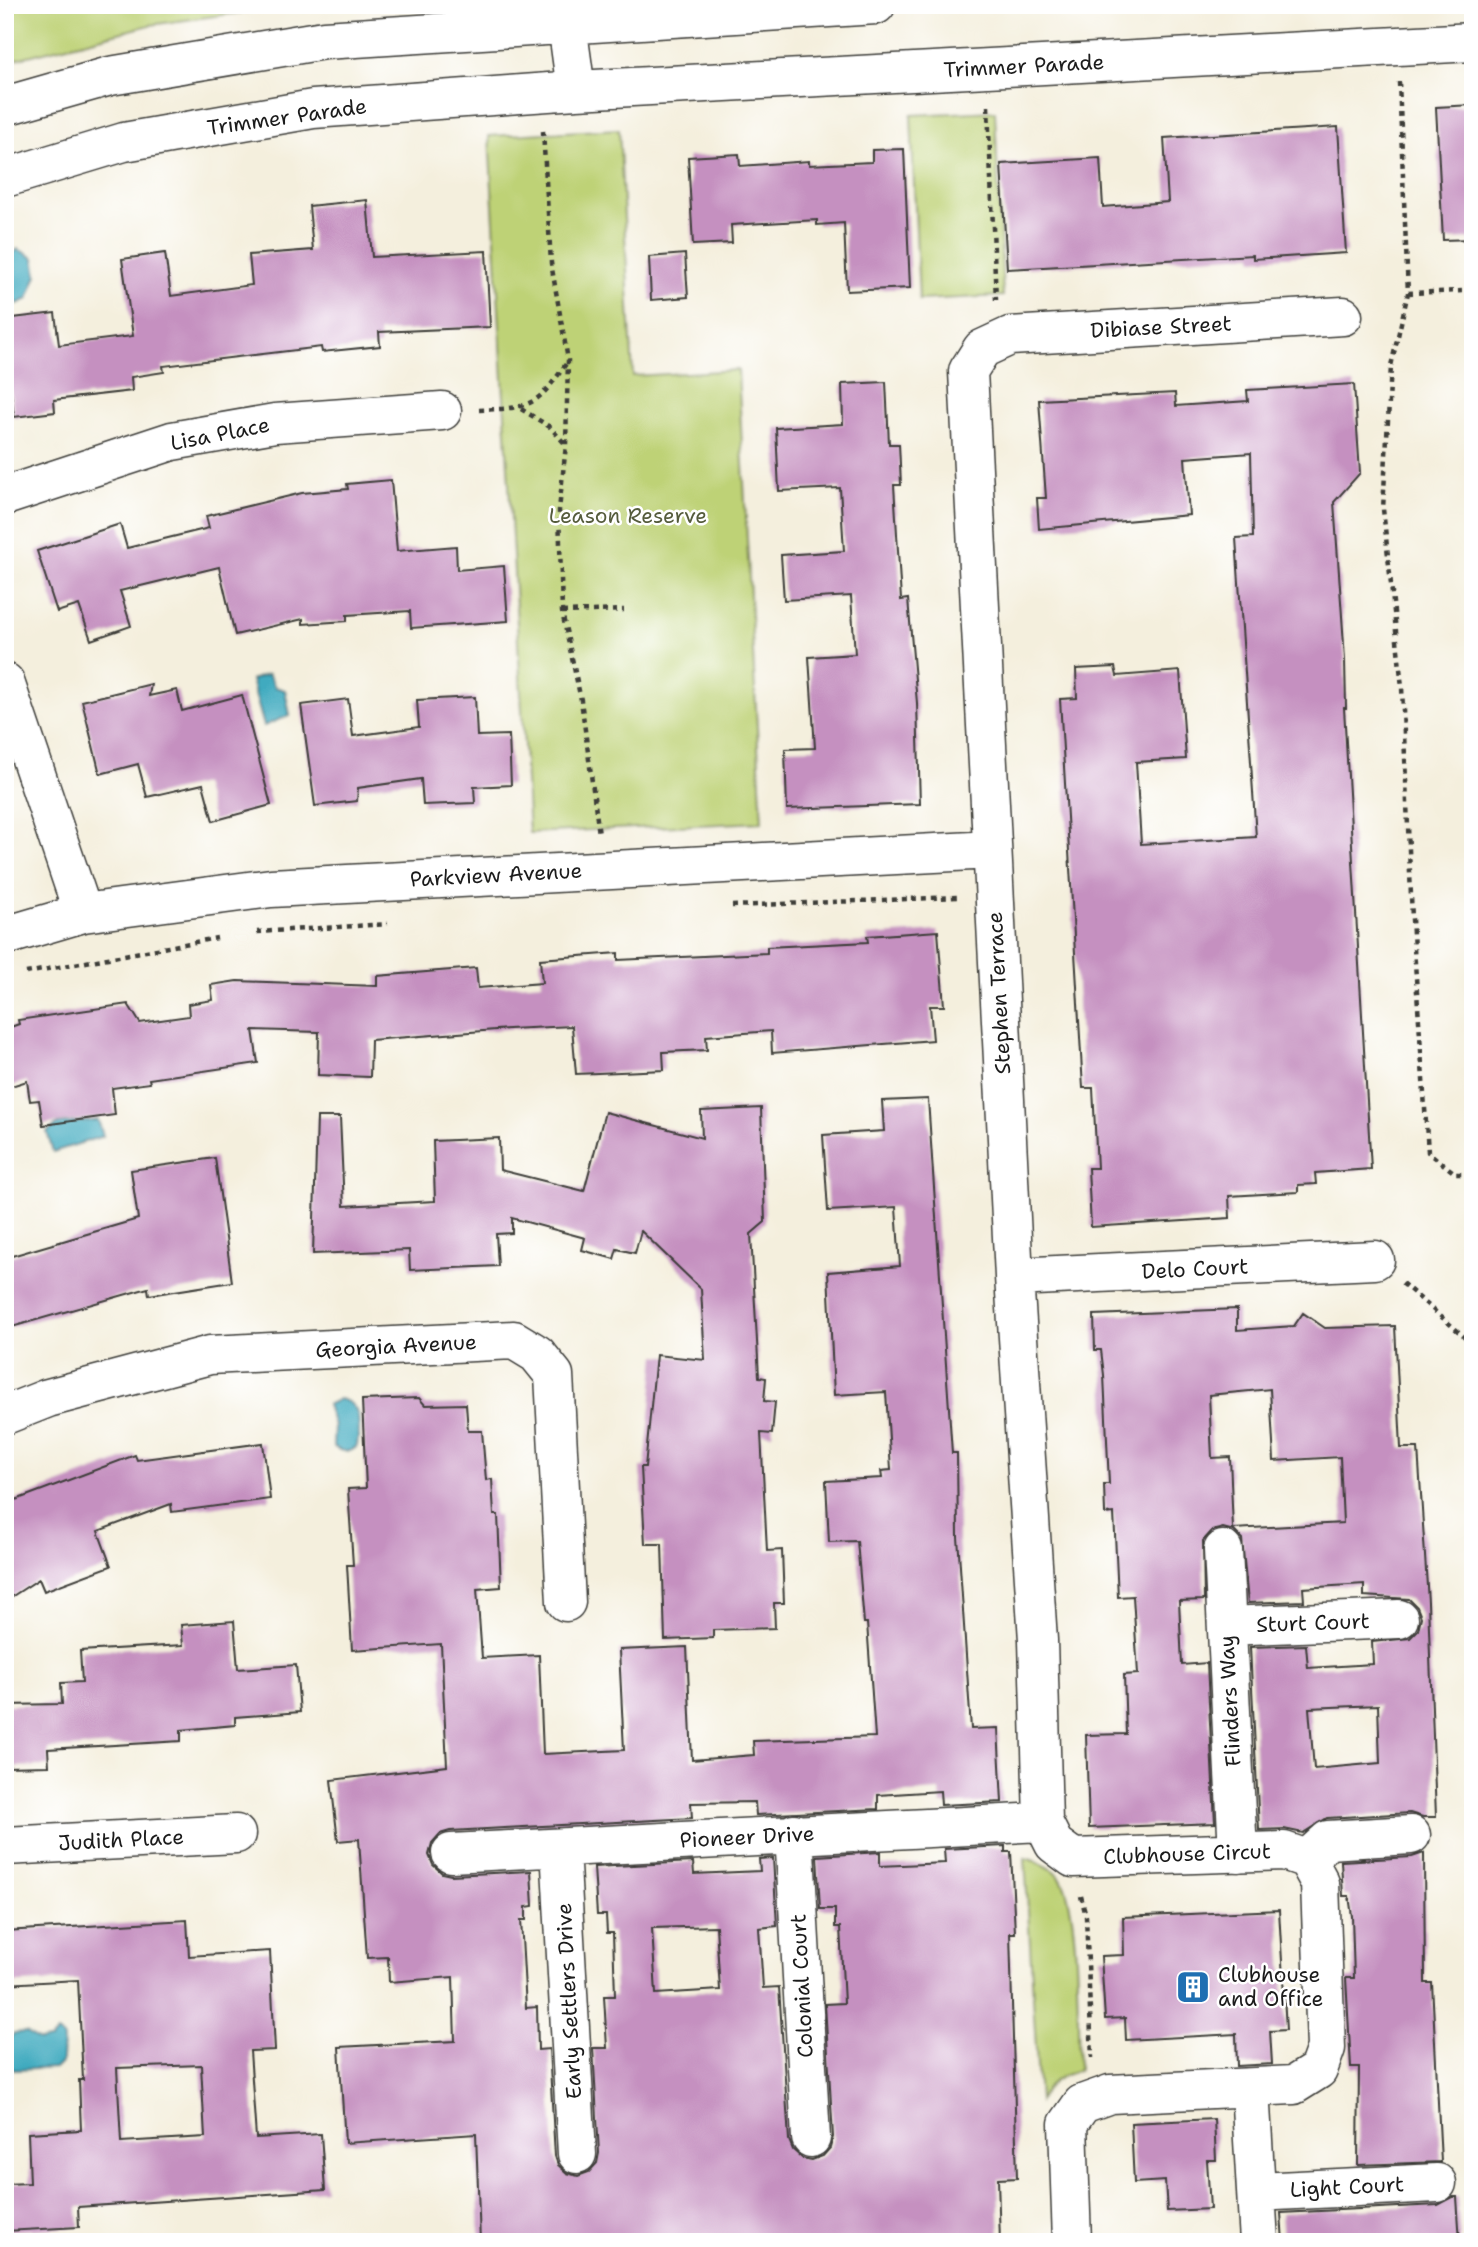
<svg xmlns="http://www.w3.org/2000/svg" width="1478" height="2247" font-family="'Shantell Sans',sans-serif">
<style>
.green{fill:#bed276;stroke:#6d7749;stroke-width:2}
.water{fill:#40aabf;stroke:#2e636e;stroke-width:2}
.building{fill:#c590c0;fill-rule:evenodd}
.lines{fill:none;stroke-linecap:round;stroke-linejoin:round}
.minor-casing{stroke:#3c3c39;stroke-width:41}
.major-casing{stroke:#3c3c39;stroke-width:41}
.path{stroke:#3c3c39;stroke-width:4.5;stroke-dasharray:5 5;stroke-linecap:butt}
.minor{stroke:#fff;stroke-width:38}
.major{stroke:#fff;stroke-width:38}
.labels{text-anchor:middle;stroke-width:5;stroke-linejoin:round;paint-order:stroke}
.street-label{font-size:21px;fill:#1c1c1c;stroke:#fff}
.park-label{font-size:21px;fill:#555c3c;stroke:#fff}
.poi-label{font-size:21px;fill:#1c1c1c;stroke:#fff;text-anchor:start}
</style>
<rect width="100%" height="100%" fill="#fff"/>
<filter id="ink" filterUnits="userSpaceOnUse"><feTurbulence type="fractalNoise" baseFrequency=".0143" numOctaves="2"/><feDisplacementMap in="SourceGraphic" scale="14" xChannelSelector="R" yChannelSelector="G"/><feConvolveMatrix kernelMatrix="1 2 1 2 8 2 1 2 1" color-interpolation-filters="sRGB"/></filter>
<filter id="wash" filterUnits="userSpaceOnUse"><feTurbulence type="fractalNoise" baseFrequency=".00686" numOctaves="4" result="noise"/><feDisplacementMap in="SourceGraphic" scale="28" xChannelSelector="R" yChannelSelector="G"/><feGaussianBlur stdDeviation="1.57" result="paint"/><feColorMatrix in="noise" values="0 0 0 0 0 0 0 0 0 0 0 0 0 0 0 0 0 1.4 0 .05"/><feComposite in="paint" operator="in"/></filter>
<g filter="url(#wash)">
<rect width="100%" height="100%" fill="#f4efdd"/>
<path class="green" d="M5 5H295L150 25 5 62Z
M995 111 1003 296 919 300 911 115Z
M619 129 633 376 738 370 762 822 529 833 489 136Z
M1025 1858C1036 1861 1051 1867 1059 1876 1081 1903 1077 2030 1079 2070 1059 2076 1049 2082 1039 2101Z"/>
<path class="water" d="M18 249 34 258 37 275 28 299 17 304 7 298C2 281 2 260 18 249Z
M268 674 275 687 285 690 290 715 264 726 251 680Z
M98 1120 103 1136 53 1152 47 1132 58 1124Z
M339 1399C364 1404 359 1427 357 1446 350 1454 340 1452 333 1446L334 1426 327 1405Z
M26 2032 39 2041 50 2040 57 2033 63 2037 62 2062 56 2068 14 2070 10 2067 9 2040 14 2033Z"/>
<g id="blocks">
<path class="building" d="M1473 105V239L1443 240 1436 107Z
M1338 127 1346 253 1253 259V255L1007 269 1001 164 1100 158 1103 207 1168 202 1164 138Z
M904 149 910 288 847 291 844 223 817 225V220L731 225 732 243 693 245 688 157 739 154 740 166 809 161V165L872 162V150Z
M367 200 372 257 486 251 490 327 379 332 380 346 322 352 321 347 163 366 164 372 131 377 132 391 54 400 55 412 14 417 5 347V319L55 313 59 345 133 336 122 259 165 253 171 296 252 285 249 255 313 250 309 206Z
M685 254 688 297 651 300 649 257Z
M886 382 889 444H899L901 485H894L901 600 908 599 917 703 920 804 787 809 785 749 815 748 809 657 855 654 851 596 784 600 781 555 844 551 840 488 779 491 776 428 843 424 842 384Z
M1354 384 1360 473 1334 502 1345 659 1346 708H1344L1371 1169 1315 1173 1316 1184 1298 1185V1192L1229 1196 1230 1218 1091 1227 1088 1168H1097L1093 1088H1083L1060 699 1077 698 1076 669 1115 667 1117 676 1180 671 1186 759 1136 762 1141 844 1256 837 1236 538 1253 537 1251 453 1185 458 1189 515 1039 529 1037 498H1046L1039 400 1175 393 1176 406 1248 401 1247 390Z
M391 480 397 551 456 546 457 570 504 566 508 621 411 628 410 611 347 615V621L303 624V619L235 635 219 567 120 591 131 626 91 640 79 605 57 612 37 551 120 524 127 548 209 528 206 516 302 493 348 489 347 484Z
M151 684 149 696 177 690 182 711 242 695 271 805 213 821 203 784 147 797 138 764 100 774 82 701Z
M475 697 477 736 509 735 511 785 474 787 475 803 423 805 421 779 358 788 357 801 315 806 301 705 348 699 353 736 419 727 417 700Z
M938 931 944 1006H930L933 1040 772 1053 771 1031 706 1036 707 1050 663 1052 664 1070 576 1074 572 1026 508 1029 371 1040 370 1077 318 1075 319 1032 253 1030 258 1063 149 1079 150 1083 112 1088 115 1115 43 1125 39 1100 30 1101 27 1081 5 1088V1029L19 1024 18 1020 128 1004 140 1023 189 1016 188 1004 213 1000 211 985 237 981 377 986V976L476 968 478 988 542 983 540 959 618 953V960L767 953V947L868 942 867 936Z
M928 1099 952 1453H957L958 1537 971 1729 998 1728 1002 1802 941 1805 940 1791 878 1795V1809L756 1815 755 1802 691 1803 692 1818 450 1831 440 1834 432 1843 429 1855 433 1865 442 1873 451 1875 531 1871 533 1906 526 1907V1920H521L526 2008 537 2007 538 2050 549 2049 555 2156 558 2165 567 2173 578 2176 589 2172 597 2163 599 2153 593 2048H607L604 1996H615L613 1933H607L606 1915H597L594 1867 693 1862 694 1874 760 1871 759 1859 773 1858 777 1926 759 1928 763 1988 779 1987 789 2140 793 2150 802 2158 812 2160 823 2156 830 2148 833 2137 825 2004 844 2003 840 1927H835V1909H820L817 1856 880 1852V1866L945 1863 944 1849 1005 1846V1852H1011L1015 1933H1010L1017 2178 998 2179 1000 2242H480L476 2134 345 2143 339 2047 455 2041 453 1977 389 1982 388 1957 367 1958 359 1839 338 1841 331 1780 447 1766 441 1644 352 1650 347 1565H353L348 1489 366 1488 362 1400 419 1398 425 1405 466 1404 468 1431H482L486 1480 492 1479 494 1515H498L501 1587 477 1589 482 1658 539 1655 543 1754 624 1750 619 1650 687 1647 692 1760 754 1755 753 1741 875 1737 867 1623H864L857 1541 829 1542 826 1481 882 1478 881 1471 891 1470 886 1392 834 1395 828 1272 900 1266 896 1207 828 1211 823 1135 884 1131 882 1101ZM716 1926 720 1990 656 1994 652 1928Z
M761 1108 765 1222 751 1234 759 1377 766 1378 764 1401 775 1402 772 1434 761 1433 767 1551 782 1550 784 1603H774L775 1628 713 1630V1638L665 1640 662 1544H645L641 1467H645L656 1355 705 1360 701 1289 641 1231 635 1253 617 1249 614 1259 582 1250 585 1238 512 1218V1233L496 1234 498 1266 410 1270 409 1250 313 1254 317 1117H340L344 1206 435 1201 433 1141 499 1138 500 1170 584 1191 605 1112 702 1138 701 1111Z
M215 1158 232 1282 149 1295 148 1288 5 1329V1258L138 1219 131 1170Z
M1237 1309V1330L1294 1326 1303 1313 1325 1328 1395 1326 1401 1448H1418L1428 1602 1436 1817H1423L1410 1813 1327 1818 1303 1833 1284 1829 1259 1830 1250 1647 1306 1645 1308 1668 1373 1664 1372 1642 1410 1638 1418 1630 1421 1617 1417 1607 1409 1599 1364 1596V1584L1303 1588 1304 1601 1248 1603 1242 1539 1234 1531 1223 1528 1212 1531 1203 1541 1204 1600 1179 1601 1182 1665 1207 1663 1215 1823 1089 1828 1086 1735 1126 1734 1124 1675 1138 1674 1133 1596 1118 1597 1114 1513 1105 1514 1104 1484H1109L1104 1375 1101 1350H1095L1094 1315ZM1270 1389 1274 1461 1340 1457 1343 1523 1233 1529 1230 1457 1212 1458 1209 1395ZM1378 1705 1380 1763 1314 1769 1309 1708Z
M263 1443 270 1499 172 1512 171 1504 98 1531 111 1566 44 1591 39 1579 5 1601V1504L135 1455 137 1460Z
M234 1621 238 1669 296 1665 300 1712 235 1717V1725L181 1730V1741L48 1749 49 1766 5 1767V1705L62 1704 61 1683 82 1682 80 1651 183 1645 181 1625Z
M1424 1853 1425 1983H1432L1441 2162 1358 2165 1359 2067H1351L1346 1978H1354L1352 1916 1349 1896H1343L1341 1861 1412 1857Z
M1279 1910 1286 2030 1270 2031 1272 2064 1237 2066 1236 2034 1126 2040 1125 2018 1105 2019 1101 1956 1124 1955 1123 1917Z
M187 1920 189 1956 270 1951 275 2050 250 2051 256 2138 321 2134 325 2190 78 2207 79 2227 5 2231V2184L30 2183 28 2133 81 2130 79 2080H83L78 1980 5 1984V1931ZM201 2065 205 2137 121 2142 117 2068Z
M1214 2119 1216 2160H1207L1210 2209 1167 2211 1165 2181 1134 2183 1131 2123Z
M1453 2197H1457L1460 2242H1283L1281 2213 1438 2205Z"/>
</g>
</g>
<g filter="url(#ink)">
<use href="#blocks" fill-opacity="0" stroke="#3c3c39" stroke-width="2"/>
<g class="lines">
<g class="minor-casing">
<path id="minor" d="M5 496 172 441 275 423 442 411
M5 682 83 913
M5 936 83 913 271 888 992 850
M1014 1277 1375 1260
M5 1415 48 1398 210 1355 514 1340 537 1354 554 1375 566 1602
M1223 1550 1238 1853
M1227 1626 1399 1619
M794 1833 811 2138
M5 1846 236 1834
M560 1848 577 2154
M451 1853 1043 1822
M1307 1859 1328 1840 1411 1835
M1250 2089 1259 2242
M1257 2192 1437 2183
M1072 2242 1068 2124 1082 2104 1110 2094 1294 2085 1318 2070 1326 2048 1320 1883 1307 1859 1284 1851 1073 1858 1054 1844 1043 1822 1038 1640 1014 1277 968 371 982 349 1010 336 1343 316"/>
</g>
<g class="major-casing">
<path id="major" d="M567 24 576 90
M5 106 110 76 324 40 876 5
M5 178 124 142 313 109 576 90 1473 42"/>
</g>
<path class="path" d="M1399 82 1408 293 1391 366 1383 509 1402 687 1412 919 1428 1152 1456 1174H1473
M988 106 996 300
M543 131 551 263 568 360 566 445 559 510 562 612 581 700 599 834
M1408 293 1462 291
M521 409 550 427 566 445
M479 410C533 408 537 406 568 361
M5 433 9 456
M562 612 624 610
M732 906 958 897
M257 932 388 924
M26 973 217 938
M1402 1283 1473 1344
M1081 1896 1086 1916 1092 2058"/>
<use href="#minor" class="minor"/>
<use href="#major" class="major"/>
</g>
</g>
<defs>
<g id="building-square" transform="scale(1.75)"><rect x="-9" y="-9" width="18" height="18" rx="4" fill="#1f6fb2" stroke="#fff"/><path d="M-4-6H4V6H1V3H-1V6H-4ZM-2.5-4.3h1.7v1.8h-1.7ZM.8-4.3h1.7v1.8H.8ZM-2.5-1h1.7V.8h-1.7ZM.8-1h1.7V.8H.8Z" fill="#fff"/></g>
</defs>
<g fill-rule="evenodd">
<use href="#building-square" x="1193" y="1987"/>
</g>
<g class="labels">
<g class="street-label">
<text transform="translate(1024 66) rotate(-3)" y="7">Trimmer Parade</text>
<text transform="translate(287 117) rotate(-8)" y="7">Trimmer Parade</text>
<text transform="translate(1161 327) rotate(-3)" y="7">Dibiase Street</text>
<text transform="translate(220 434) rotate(-11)" y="7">Lisa Place</text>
<text transform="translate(496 875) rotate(-3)" y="7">Parkview Avenue</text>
<text transform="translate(999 993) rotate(-93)" y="7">Stephen Terrace</text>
<text transform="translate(1195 1269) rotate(-3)" y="7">Delo Court</text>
<text transform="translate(396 1346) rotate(-3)" y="7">Georgia Avenue</text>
<text transform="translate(1313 1623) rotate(-2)" y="7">Sturt Court</text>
<text transform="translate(1230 1701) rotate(-93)" y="7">Flinders Way</text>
<text transform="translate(747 1837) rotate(-3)" y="7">Pioneer Drive</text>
<text transform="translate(121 1840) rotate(-3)" y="7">Judith Place</text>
<text transform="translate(1187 1854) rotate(-2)" y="7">Clubhouse Circut</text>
<text transform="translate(802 1986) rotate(-93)" y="7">Colonial Court</text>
<text transform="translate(569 2001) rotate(-93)" y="7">Early Settlers Drive</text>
<text transform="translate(1347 2187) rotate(-3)" y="7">Light Court</text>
</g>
<g class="park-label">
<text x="628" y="523">Leason Reserve</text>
</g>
<g class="poi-label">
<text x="1218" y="1982">Clubhouse<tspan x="1218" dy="24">and Office</tspan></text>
</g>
</g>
<rect width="1478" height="2247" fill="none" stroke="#fff" stroke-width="28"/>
</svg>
